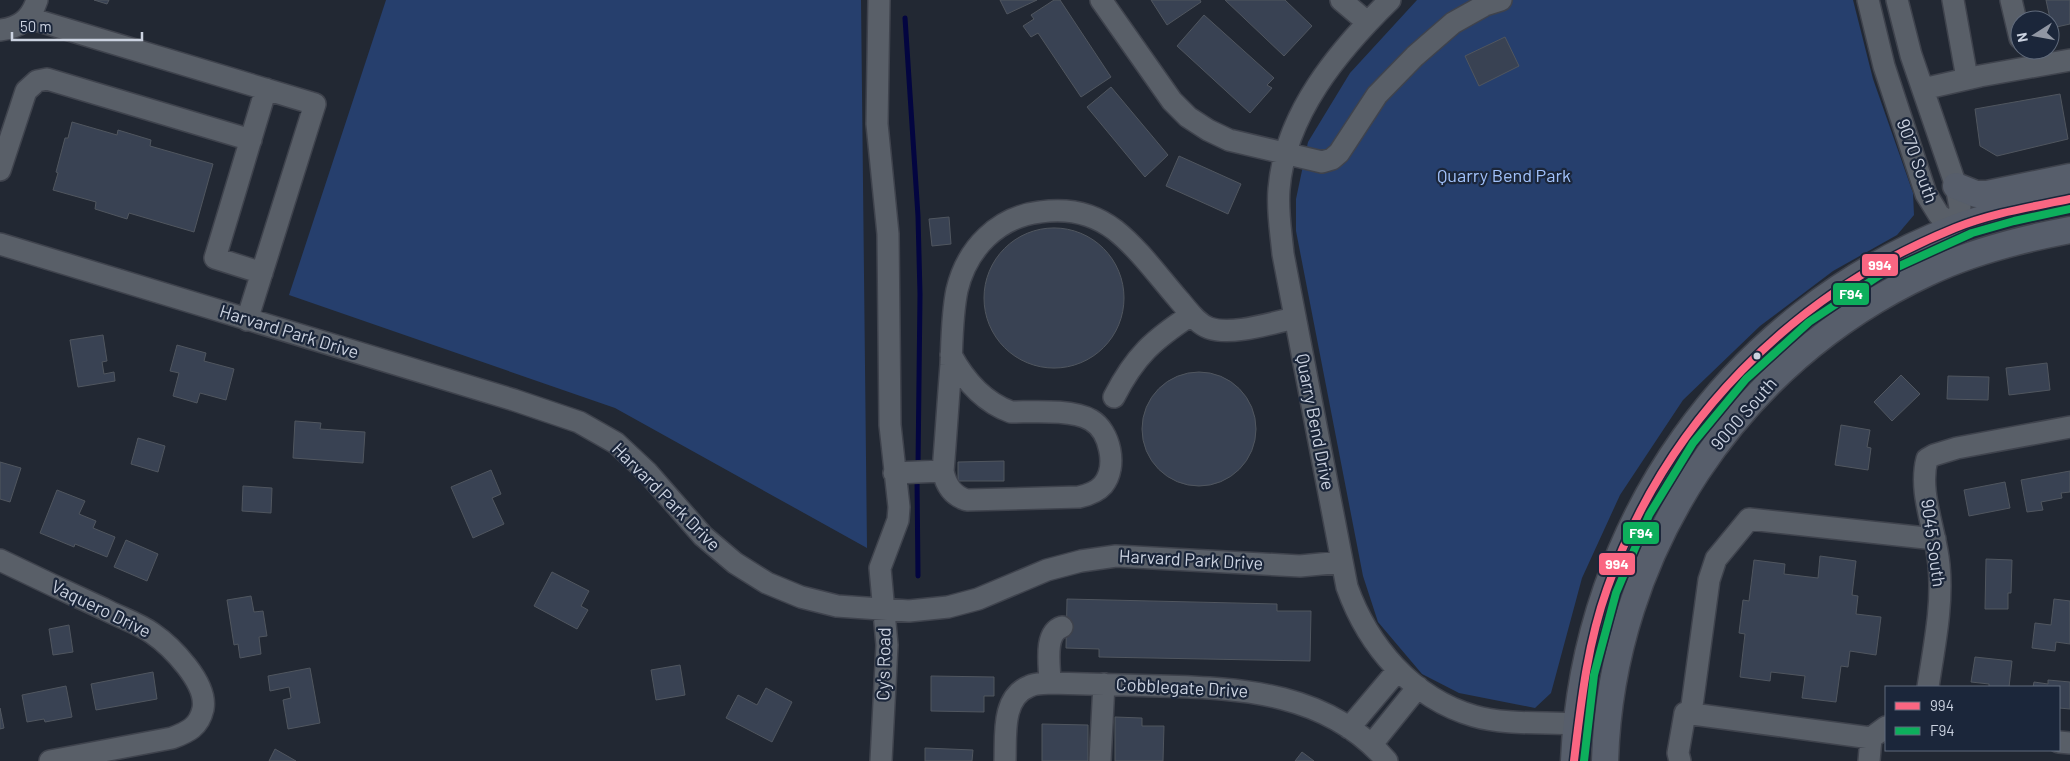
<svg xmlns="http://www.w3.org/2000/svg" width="2070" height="761" font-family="Barlow,sans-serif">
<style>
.green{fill:#263f6d}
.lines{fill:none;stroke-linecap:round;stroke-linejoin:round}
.stream{stroke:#030540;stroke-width:5}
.building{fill:#394253;stroke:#50565f}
.minor-casing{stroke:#3f434d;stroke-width:24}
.major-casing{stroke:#3f434d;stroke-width:29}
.minor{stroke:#595f68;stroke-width:21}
.major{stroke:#575e6b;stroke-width:26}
.bus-1-casing{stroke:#1b263a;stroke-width:11}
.bus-2-casing{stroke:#1b263a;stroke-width:11}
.bus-1{stroke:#fa6682;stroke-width:8}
.bus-2{stroke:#0daf5c;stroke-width:8}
.bus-dot{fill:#cbd2e0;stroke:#1b263a;stroke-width:2}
.labels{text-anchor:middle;stroke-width:4.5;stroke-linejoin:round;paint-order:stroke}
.street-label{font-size:18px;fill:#cbd2e0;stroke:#1b263a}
.park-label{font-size:18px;fill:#a2c2fb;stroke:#1b263a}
.line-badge{stroke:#1b263a;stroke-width:2}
.badge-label{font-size:14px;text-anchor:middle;font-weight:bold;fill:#fff}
</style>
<rect width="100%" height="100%" fill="#222833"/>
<path class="green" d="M386 0H861L867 548 615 408 289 295Z
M1417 0H1853L1873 79 1913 193 1914 215 1897 235 1833 271 1760 326 1683 400 1620 495 1582 578 1551 693 1535 708 1459 693 1422 674 1378 622 1363 576 1296 231V199L1308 142 1350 73Z"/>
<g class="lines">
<path class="stream" d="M905 18 918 216 920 294 918 467
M917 478 918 576"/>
</g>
<path class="building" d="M94 0H109L107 4Z
M1000 0H1037L1007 14Z
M1054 0H1060L1111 77 1081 97 1038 33 1031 37 1023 26 1034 19 1031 15Z
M1151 0H1200L1201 2 1167 25Z
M1225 0H1285L1312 26 1284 56Z
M2046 0H2070V24L2052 28Z
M1204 15 1274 78 1267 85 1272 88 1250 113 1177 46Z
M1505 37 1519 66 1479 86 1465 56Z
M1111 87 1168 155 1145 177 1087 107Z
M2060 94 2068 139 1997 156 1980 146 1975 109Z
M72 122 117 135 118 130 151 140 150 146 213 164 194 232 129 213 127 219 95 209 96 202 53 190 58 173 56 172 65 138H68Z
M1179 156 1241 184 1228 214 1166 186Z
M949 217 951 244 932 246 929 219Z
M984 298a70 70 0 1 1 140 0a70 70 0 1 1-140 0Z
M103 335 107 361 102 362 104 374 114 372 115 381 78 387 70 340Z
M177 345 206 353 204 361 234 369 226 400 200 393 197 403 173 396 179 373 170 371Z
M2047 363 2050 390 2009 395 2006 368Z
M1142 429a57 57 0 1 1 114 0a57 57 0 1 1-114 0Z
M1901 375 1920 394 1892 421 1874 402Z
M1948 376 1989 377 1988 400 1947 399Z
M295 421 321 423 320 429 365 432 363 463 293 458Z
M1841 425 1870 430 1867 447 1871 448 1868 470 1835 465Z
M138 438 165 446 158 472 131 464Z
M1004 461V481H958V462Z
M0 462 21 468 10 502 0 499Z
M491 470 501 494 492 498 504 524 473 538 451 487Z
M2070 471V492L2061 493 2062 498 2041 502 2043 510 2027 512 2021 480Z
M2005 482 2010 508 1969 516 1964 490Z
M243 486 272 488 271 513 242 511Z
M57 490 85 501 79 514 96 521 93 528 115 537 107 557 75 544 74 547 40 533Z
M126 540 158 554 147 581 114 567Z
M1820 556 1856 561 1852 595 1858 596 1856 614 1881 617 1876 655 1850 651 1848 667 1841 666 1836 702 1802 698 1805 676 1771 672 1770 681 1740 677 1745 634 1739 633 1743 600 1749 601 1754 560 1785 564 1784 574 1818 578Z
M1986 559 2012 560 2011 593H2008V609H1985Z
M552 572 589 591 581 606 588 610 577 629 534 606Z
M251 596 254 612 263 611 267 636 259 637 261 654 240 658 238 644 234 645 227 600Z
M1067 599 1277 604V611H1311L1310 661 1099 657V649L1066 648Z
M2054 599 2070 601V644L2056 642 2055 651 2032 648 2035 623 2051 625Z
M69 625 73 652 53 655 49 629Z
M1975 657 2012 661 2009 687H1989V684L1971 682Z
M680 665 685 695 656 700 651 670Z
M310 668 320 723 288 729 283 700 291 698 289 687 270 691 268 676Z
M153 672 157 699 96 710 91 684Z
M931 676 994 677V696H984V712L931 711Z
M2048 680 2070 682V709L2059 708V687H2033L2034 682 2048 684Z
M66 686 72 717 45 722 44 719 27 722 22 695Z
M766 688 792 702 772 742 726 718 738 695 757 705Z
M0 708 4 728 0 729Z
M1115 717 1142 718V726H1164L1163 761H1115Z
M1042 724 1088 725V761H1042Z
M925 748 973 750 972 761H925Z
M275 749 296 761H269Z
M1302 752 1314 761H1295Z"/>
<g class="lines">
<g class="minor-casing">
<path id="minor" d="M879 0 877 124 888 234 890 425 899 507 898 520 880 568 887 645 881 761
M1101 0 1172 101 1188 117 1208 130 1229 140 1322 162 1332 159 1339 153 1377 95 1415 56 1453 23 1485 5 1501 0
M1341 0 1367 22
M1390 0C1338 51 1285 114 1279 189 1277 211 1281 232 1283 254L1347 587C1368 646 1412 698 1474 716 1504 725 1544 722 1577 724
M1868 0 1884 66 1926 194 1939 215 1957 227 1960 207 1956 186 1911 55 1897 0
M1953 0 1967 78
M2011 0 2020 38
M29 18 315 104 247 320
M0 30C19 28 31 19 37 0
M1923 89 1980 76 2070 60
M0 170 26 91 37 81 47 79 251 140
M0 244 514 400 579 422 616 443 647 472 703 536 735 563 767 583 801 597 837 606 909 611 948 607 978 599 1047 570 1081 561 1116 556 1300 566 1342 562
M262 273 215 258 266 89
M951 355C965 381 983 402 1011 412 1033 412 1072 409 1091 420 1110 431 1118 467 1103 485 1097 492 1088 495 1079 497L967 500C953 496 946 486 943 471 946 436 948 401 951 365 952 340 952 314 957 290 967 248 998 217 1040 212 1067 208 1093 213 1115 230 1139 249 1159 277 1179 300 1188 310 1196 323 1209 328 1232 336 1271 323 1295 318
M1114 397C1135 356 1153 340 1191 315
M894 473 943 471
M0 560C35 577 69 593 104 609 119 617 138 623 152 633 171 646 208 683 203 709 199 727 188 732 172 738L50 761
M1050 683C1050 667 1043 633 1062 627
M1928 687C1934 647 1943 605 1939 565 1936 530 1918 493 1927 459L1934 455 1957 448 2070 427
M1691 713 1709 580 1716 559 1749 519 1935 539
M1349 728 1398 670
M2059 742 2070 743
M1372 744 1418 687
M1005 761C1006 736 1001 697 1030 686 1036 683 1043 684 1050 683 1086 684 1123 685 1160 686 1243 688 1329 693 1387 761
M1100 761 1104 684
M1680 761 1678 753 1685 713 1871 738 1886 727
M1869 761 1871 738"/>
</g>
<g class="major-casing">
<path id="major" d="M1956 186 1976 194H1987L2070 177
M1574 761C1584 523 1732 314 1955 228 1992 214 2031 207 2070 199
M1605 761C1611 552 1737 361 1927 273 1971 252 2022 239 2070 230"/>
</g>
<use href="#minor" class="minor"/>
<use href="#major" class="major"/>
<g class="bus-1-casing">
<path id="bus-1" d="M1574 761C1581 703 1587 645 1607 589 1665 422 1792 294 1955 228 1992 213 2032 207 2070 199"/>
</g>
<g class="bus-2-casing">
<path id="bus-2" d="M1584 761 1594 675 1616 593 1649 515 1693 443 1746 379 1809 322 1880 275 1972 233 2014 221 2070 209"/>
</g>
<use href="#bus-1" class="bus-1"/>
<use href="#bus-2" class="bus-2"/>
</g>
<circle class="bus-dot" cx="1757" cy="356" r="4.5"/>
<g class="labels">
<g class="street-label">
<text transform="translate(1917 161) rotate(70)" y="6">9070 South</text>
<text transform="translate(289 332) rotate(17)" y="6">Harvard Park Drive</text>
<text transform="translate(1744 414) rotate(-49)" y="6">9000 South</text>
<text transform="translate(1315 422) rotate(79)" y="6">Quarry Bend Drive</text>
<text transform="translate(666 497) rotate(45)" y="6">Harvard Park Drive</text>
<text transform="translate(1933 543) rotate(82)" y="6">9045 South</text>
<text transform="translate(1191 560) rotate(3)" y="6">Harvard Park Drive</text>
<text transform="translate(101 609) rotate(26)" y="6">Vaquero Drive</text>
<text transform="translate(884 664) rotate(-89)" y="6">Cy's Road</text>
<text transform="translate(1182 688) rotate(3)" y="6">Cobblegate Drive</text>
</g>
<g class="park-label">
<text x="1504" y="182">Quarry Bend Park</text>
</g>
</g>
<g class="line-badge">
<rect x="1861" y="253" width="38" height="24" rx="5" fill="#fa6682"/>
<rect x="1832" y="282" width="38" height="24" rx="5" fill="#0daf5c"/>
<rect x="1622" y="521" width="38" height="24" rx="5" fill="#0daf5c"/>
<rect x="1598" y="552" width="38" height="24" rx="5" fill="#fa6682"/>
</g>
<g class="badge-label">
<text x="1880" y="270">994</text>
<text x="1851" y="299">F94</text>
<text x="1641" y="538">F94</text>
<text x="1617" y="569">994</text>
</g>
<rect x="1885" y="686" width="175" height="65" fill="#1b263a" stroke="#616b7c"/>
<rect x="1895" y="702" width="25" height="8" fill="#fa6682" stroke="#616b7c"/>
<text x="1930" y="711" font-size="15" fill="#cbd2e0">994</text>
<rect x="1895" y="727" width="25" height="8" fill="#0daf5c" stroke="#616b7c"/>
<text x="1930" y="736" font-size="15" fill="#cbd2e0">F94</text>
<g transform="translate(2035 35) rotate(259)"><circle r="24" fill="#1b263a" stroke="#616b7c"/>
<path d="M0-4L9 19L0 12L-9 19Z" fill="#9096a3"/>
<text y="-8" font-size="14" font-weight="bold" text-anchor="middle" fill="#cbd2e0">N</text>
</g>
<path d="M12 32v8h130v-8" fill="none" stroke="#cbd2e0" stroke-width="2.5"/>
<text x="20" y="32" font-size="15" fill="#cbd2e0" stroke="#1b263a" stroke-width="4" paint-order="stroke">50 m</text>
</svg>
